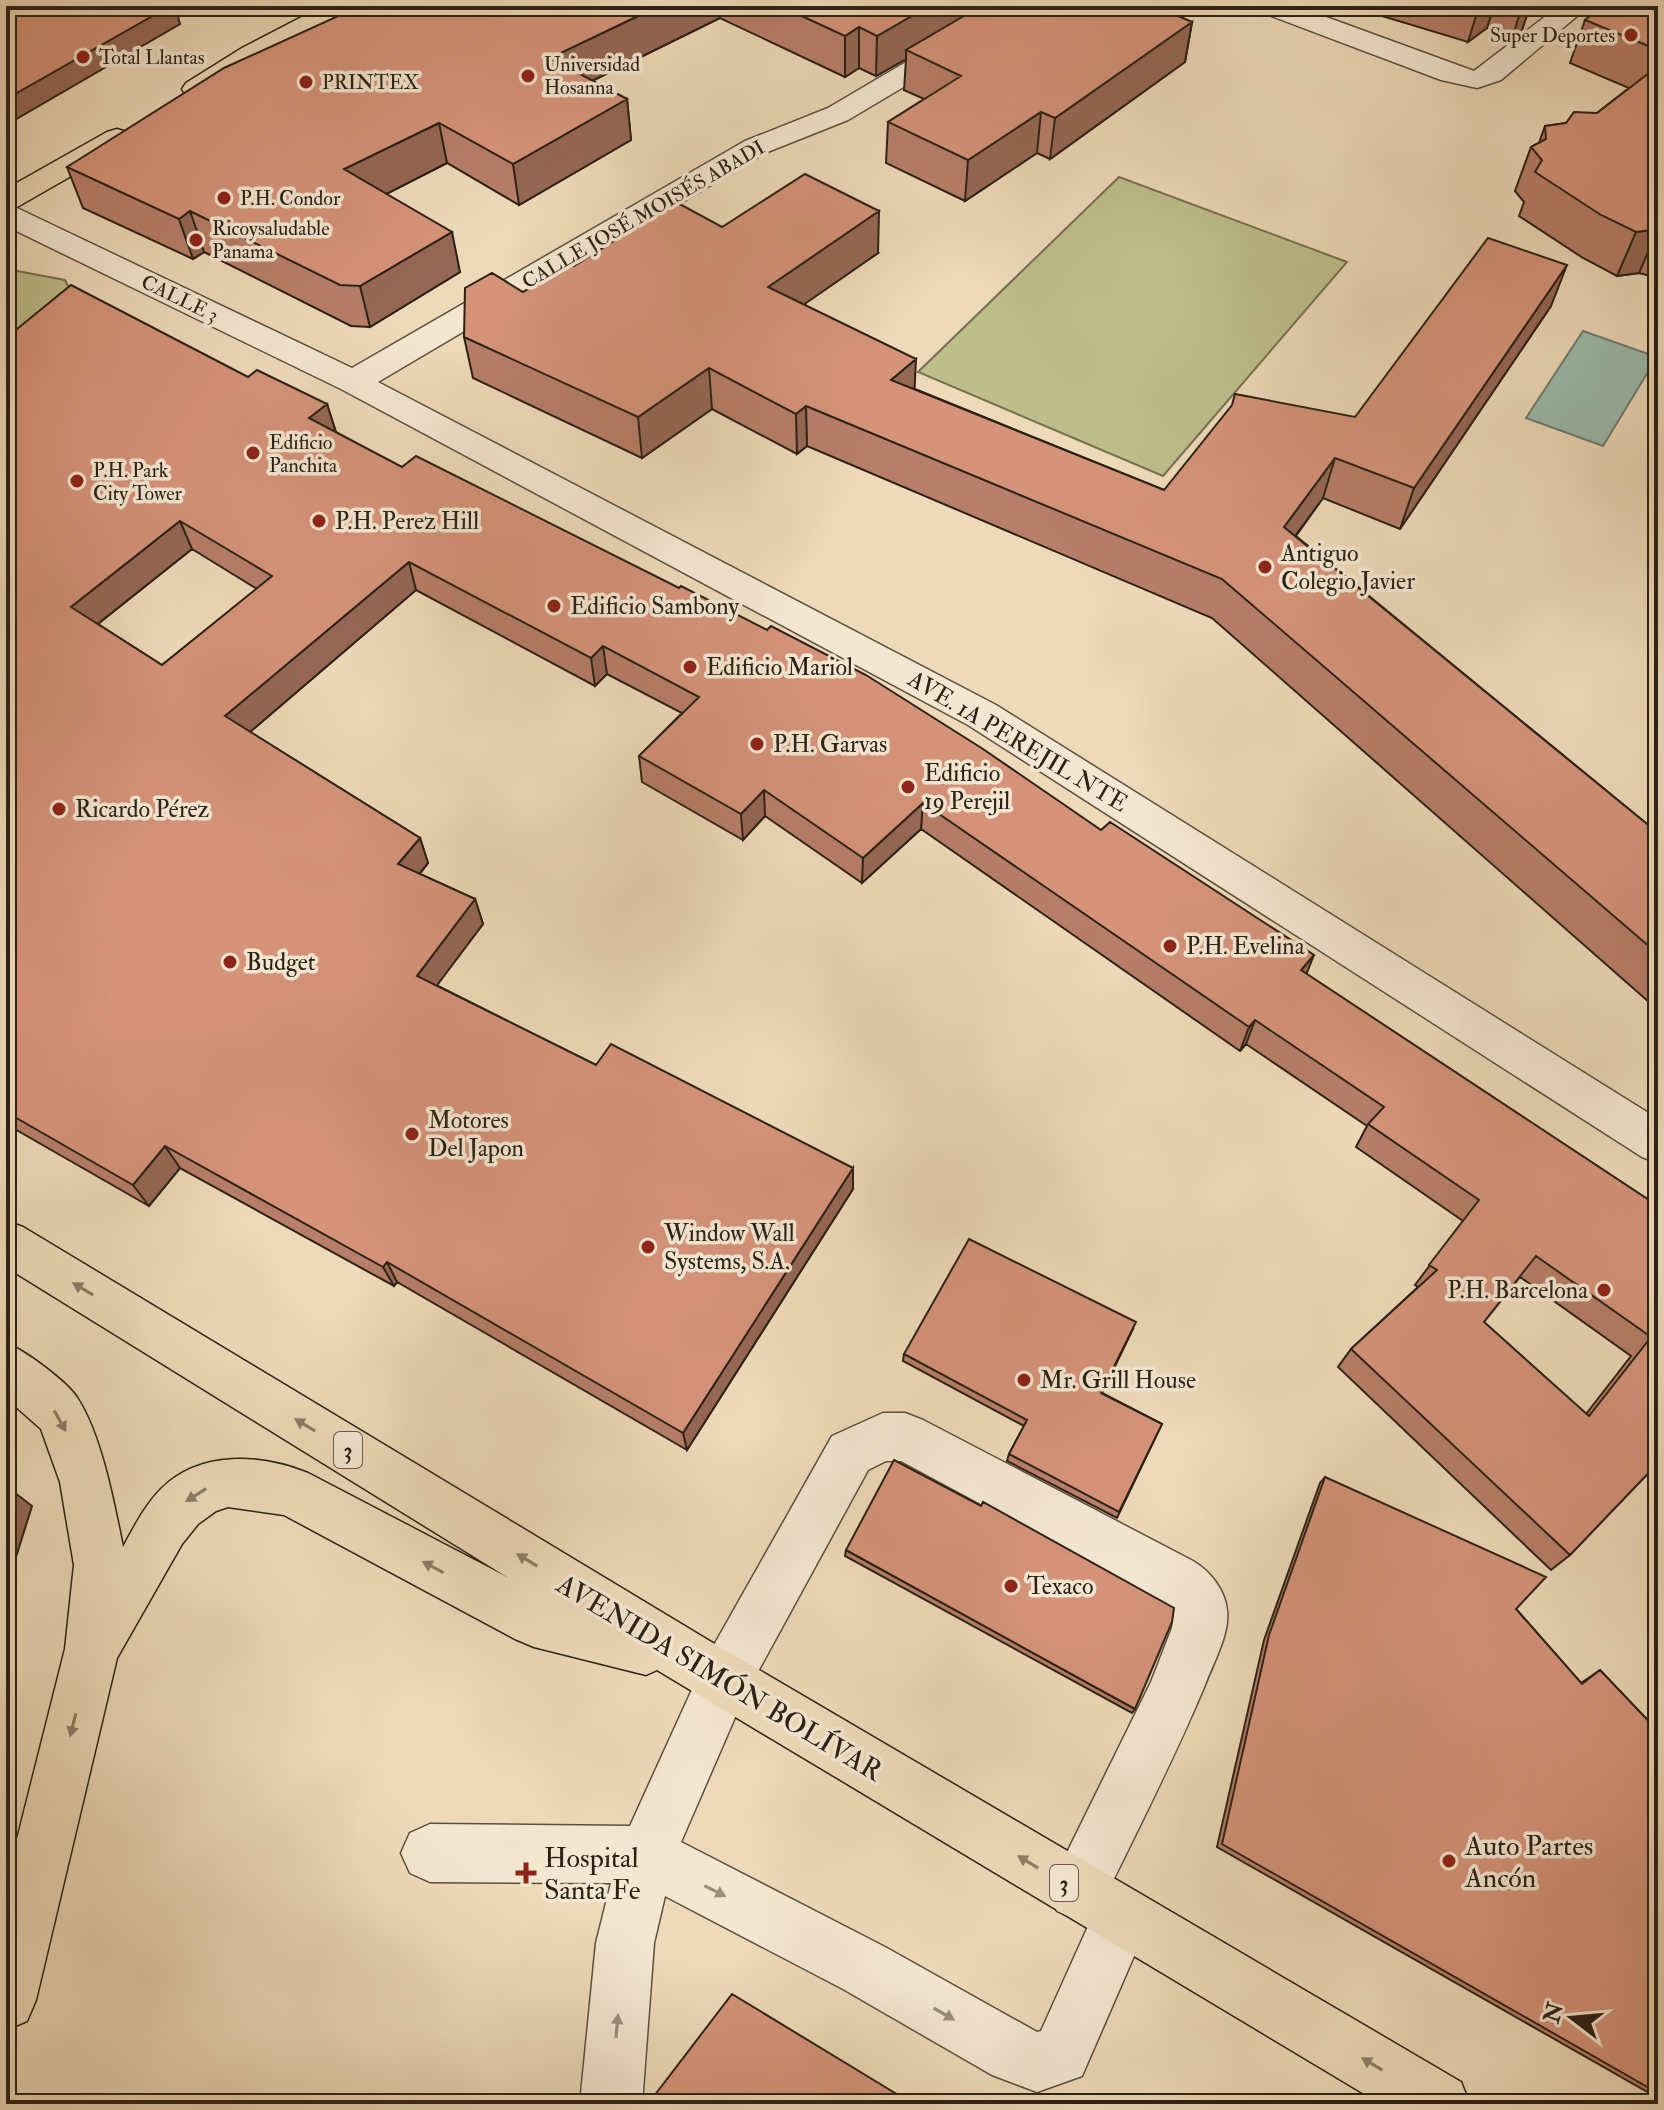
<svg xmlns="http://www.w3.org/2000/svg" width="1664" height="2110" font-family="'IM FELL Double Pica',serif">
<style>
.green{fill:#bebe8b;stroke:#747050;stroke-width:2}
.water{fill:#9abbac;stroke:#6e7d70;stroke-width:2}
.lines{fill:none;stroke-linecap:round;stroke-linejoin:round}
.minor-casing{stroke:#5c4f3e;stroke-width:3}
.major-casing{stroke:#2b2115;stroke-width:3}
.minor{fill:#f4e7d2;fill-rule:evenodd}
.major{fill:#eedab9;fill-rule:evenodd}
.wall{fill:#b77e69;stroke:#2b2115;stroke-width:2;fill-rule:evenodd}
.shaded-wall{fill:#956755;stroke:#2b2115;stroke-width:2}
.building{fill:#d5937a;stroke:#2b2115;stroke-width:2;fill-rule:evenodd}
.oneway{fill:#8c7e67}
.oneway2{fill:#9a8e7d}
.poi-dot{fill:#8f2418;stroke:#f4e7d2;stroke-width:3}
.labels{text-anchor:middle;stroke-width:7;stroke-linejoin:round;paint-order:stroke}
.far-poi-label{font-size:20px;fill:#2b2115;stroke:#f4e7d2;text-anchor:start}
.far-street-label{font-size:20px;fill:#2b2115;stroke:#f4e7d2}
.shield{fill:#f4e7d2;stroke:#675c4e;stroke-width:2}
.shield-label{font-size:22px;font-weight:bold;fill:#2b2115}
.poi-label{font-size:24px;fill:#2b2115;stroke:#f4e7d2;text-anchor:start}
.street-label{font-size:24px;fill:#2b2115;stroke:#f4e7d2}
.near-street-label{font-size:28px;fill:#2b2115;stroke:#f4e7d2}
.near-poi-label{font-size:28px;fill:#2b2115;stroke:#f4e7d2;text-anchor:start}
</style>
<rect width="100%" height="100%" fill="#eedab9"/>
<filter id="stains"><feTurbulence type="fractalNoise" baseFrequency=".0025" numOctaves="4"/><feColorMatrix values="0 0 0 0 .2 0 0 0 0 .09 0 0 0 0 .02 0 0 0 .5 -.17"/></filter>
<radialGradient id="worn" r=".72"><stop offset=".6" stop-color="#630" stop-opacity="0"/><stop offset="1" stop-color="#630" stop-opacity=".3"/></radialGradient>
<path class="green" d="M1119 177 1347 262 1163 476 918 372Z
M6 269 65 280 69 288 6 366Z"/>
<path class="water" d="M1583 331 1657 357 1603 446 1526 418Z"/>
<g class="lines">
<g class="minor-casing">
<path id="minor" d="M1001 6H1033L1030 12 848 120 765 153 378 382 996 705 1658 1119V1163L1642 1157 968 725 341 389 6 226V205L17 208 352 368 745 141 828 108Z
M1258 6H1296L1474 71 1559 6H1589L1501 80 1477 88 1441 80 1261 12Z
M883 1413H905L923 1420 1193 1561C1210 1571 1225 1590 1227 1610 1230 1634 1213 1663 1205 1685 1175 1757 1140 1825 1106 1895L1122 1888 1143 1896 1151 1917 1082 2076 1037 2092 992 2075 843 1989 665 1896 654 1943 642 2104H580L596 1943 611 1883 430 1882 410 1873 401 1853 410 1833 430 1824 630 1826 705 1661 832 1436ZM886 1461H901L1150 1595 1174 1612 1172 1628 1151 1682 1048 1891 1057 1911 1077 1920 1094 1913 1041 2031 1037 2032 885 1947 681 1842 743 1699 868 1470Z"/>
</g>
<g class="major-casing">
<path id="major" d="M323 6H357L354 12 262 60 206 95 196 97 186 95 182 89 186 83 242 48Z
M117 129 127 132 132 138 127 144 17 207 6 210V189L107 132Z
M6 1221 23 1227 708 1640 1461 2082 1470 2104H1381L657 1670 646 1675 534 1647 515 1639 284 1515 228 1507 216 1511 198 1524 182 1544 117 1658 36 2000 27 2021 6 2030V1883L65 1649 74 1565 60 1482 41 1429 6 1398V1343C24 1350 68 1382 78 1399 102 1437 114 1503 123 1547 134 1527 145 1505 161 1489 200 1450 261 1454 308 1473L507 1577 6 1267Z"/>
</g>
<use href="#minor" class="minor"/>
<use href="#major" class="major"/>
</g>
<path class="wall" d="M360 6H1155L1192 22 1185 62 1050 159 1037 153 965 201 886 163 888 122 924 99 904 90 906 59 876 76 859 68 845 77 720 18 592 81 627 99 631 140 519 205 447 163 386 194 460 272 370 327 351 326 204 252 193 259 83 208 67 167Z
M1349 6H1530L1522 30 1512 39 1487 28 1468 42Z
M1658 6V278L1639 273 1617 276 1583 258 1519 216 1524 202 1515 191 1531 147 1539 143 1545 126 1566 123 1597 113 1629 88 1570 63 1585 20Z
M722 227 878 253 804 304 915 389 1164 490 1355 417 1551 306 1400 529 1323 498 1296 536 1658 833V1010L1212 618 807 446 797 454 712 409 642 458 473 378 464 337 523 292 574 266Z
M6 338 248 377 327 404 336 432 1306 974 1658 1206V1463L1570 1555 1551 1570 1338 1367 1351 1349 1418 1287 1415 1285 1463 1221 1356 1147 1367 1126 1246 1044 1240 1051 921 829 862 883 765 816 743 840 642 782 639 756 682 713 607 674 595 686 416 590 250 732 420 838 428 863 420 874 475 899 483 924 436 985 596 1065 853 1189 687 1450 397 1282 394 1286 180 1168 149 1206 6 1124ZM192 549 257 589 162 665 98 624ZM1520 1277 1631 1356 1586 1414 1484 1322Z
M1133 1329 1102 1393 1162 1424 1117 1518 1007 1461 1009 1454 1024 1426 903 1361 904 1354Z
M1325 1477 1516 1609 1581 1683 1600 1670 1658 1731V2098L1217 1847 1264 1640 1320 1483Z
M846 1550 1135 1709 1132 1713 845 1556Z"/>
<path class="shaded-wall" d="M170 6H175L180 24 6 125V99Z
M659 6H720V18L555 99 550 58Z
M929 6H995L906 50V59L876 76 877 36Z
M1479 6H1494L1487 28 1468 42Z
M1522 6H1530L1522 30 1512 39Z
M1192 22 1185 62 1050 159 1055 118Z
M859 27V68L845 77V36Z
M627 99 631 140 519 205 513 164Z
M1041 112 1037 153 965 201 968 160Z
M439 123 447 163 355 210 344 169Z
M190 211 204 252 193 259 179 219Z
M879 211 878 253 770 328 768 287Z
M1658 229 1639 273 1617 276 1636 232Z
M452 232 460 272 370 327 360 286Z
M1567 265 1551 306 1400 529 1414 488Z
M916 359 914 400 891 380Z
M709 368 712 409 642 458 638 417Z
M327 404 336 433 309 418Z
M806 406 807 446 797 454 796 414Z
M1335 458 1323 498 1273 566 1284 527Z
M180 521 192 549 85 634 71 607Z
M409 562 416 590 237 743 225 716Z
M603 646 607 674 595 686 591 658Z
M764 790 765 816 743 840 741 814Z
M923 803 921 829 862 883 863 858Z
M420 838 428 863 407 889 398 864Z
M475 899 483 924 426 1000 417 976Z
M1314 955 1304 980 1301 970Z
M1255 1020 1246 1044 1240 1051 1249 1027Z
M165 1146 180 1168 149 1206 133 1185Z
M853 1168V1189L687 1450 683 1433Z
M387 1262 397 1282 394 1286 383 1267Z
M10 1489 32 1506 6 1589V1501Z
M6 1658 12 1661 6 1680Z"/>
<path class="building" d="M6 6H170L6 99Z
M360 6H659L550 58 627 99 513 164 439 123 344 169 452 232 360 286 340 285 190 211 179 219 67 167 224 68Z
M780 6H929L877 36 859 27 845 36Z
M981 6H1155L1192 22 1055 118 1041 112 968 160 888 122 961 76 906 50Z
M1603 6H1658V50L1585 20Z
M1658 66V229L1636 232 1601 215 1535 172 1542 160 1531 147 1546 139 1545 126 1566 123 1574 112 1597 113Z
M805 174 879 211 768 287 916 359 891 380 1164 490 1232 405 1235 394 1355 417 1488 238 1567 265 1414 488 1335 458 1284 527 1658 833V954L1222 579 806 406 796 414 709 368 638 417 464 337 465 288 492 273 523 292 569 263 574 266 676 202 722 227Z
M71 285 248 377 257 370 327 404 309 418 402 467 416 456 679 588 681 586 767 630 771 626 866 675 983 749 1101 830 1110 822 1314 955 1301 970 1658 1206V1463L1570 1555 1351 1349 1437 1270 1429 1265 1479 1200 1368 1124 1384 1107 1255 1020 1249 1027 923 803 863 858 764 790 741 814 639 756 699 697 603 646 591 658 409 562 225 716 420 838 398 864 475 899 417 976 596 1065 611 1044 853 1168 683 1433 387 1262 383 1267 165 1146 133 1185 6 1112V338ZM180 521 272 576 162 665 71 607ZM1536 1256 1651 1337 1589 1416 1484 1322Z
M969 1239 1136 1322 1101 1393 1162 1424 1119 1512 1009 1454 1027 1420 904 1354Z
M894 1460 981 1506 983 1502 1174 1608 1172 1622 1135 1709 846 1550Z
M1325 1477 1546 1577 1516 1609 1582 1684 1600 1670 1658 1731V2093L1222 1844 1269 1635Z
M6 1489H10L6 1501Z
M732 1994 913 2104H648Z"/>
<defs><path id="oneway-solid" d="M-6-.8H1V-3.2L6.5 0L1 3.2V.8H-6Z" transform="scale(2)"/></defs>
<g class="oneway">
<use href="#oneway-solid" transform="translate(83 1289) rotate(-149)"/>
<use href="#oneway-solid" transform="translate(60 1421) rotate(61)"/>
<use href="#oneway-solid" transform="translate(305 1425) rotate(-149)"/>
<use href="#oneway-solid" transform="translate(196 1495) rotate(148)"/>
<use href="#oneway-solid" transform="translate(527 1560) rotate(-149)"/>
<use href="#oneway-solid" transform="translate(433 1567) rotate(-152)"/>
<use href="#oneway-solid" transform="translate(73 1725) rotate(104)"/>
<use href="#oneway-solid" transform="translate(1028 1862) rotate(-149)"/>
<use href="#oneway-solid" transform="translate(1372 2064) rotate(-149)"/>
</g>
<g class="oneway2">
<use href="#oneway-solid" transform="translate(715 1891) rotate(27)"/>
<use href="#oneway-solid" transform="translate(944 2014) rotate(30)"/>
<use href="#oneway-solid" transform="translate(617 2026) rotate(-85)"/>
</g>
<g class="poi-dot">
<circle cx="1631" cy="35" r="8"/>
<circle cx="83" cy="57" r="8"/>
<circle cx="528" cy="76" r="8"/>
<circle cx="306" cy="82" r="8"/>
<circle cx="224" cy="198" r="8"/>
<circle cx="196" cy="240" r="8"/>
<circle cx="253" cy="453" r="8"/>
<circle cx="77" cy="481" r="8"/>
<circle cx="319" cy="521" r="8"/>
<circle cx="1265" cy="567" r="8"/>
<circle cx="554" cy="606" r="8"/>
<circle cx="690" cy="667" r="8"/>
<circle cx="757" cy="744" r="8"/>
<circle cx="908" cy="787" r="8"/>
<circle cx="59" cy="809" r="8"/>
<circle cx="1170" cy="946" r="8"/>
<circle cx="230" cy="962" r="8"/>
<circle cx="412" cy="1134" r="8"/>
<circle cx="648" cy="1247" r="8"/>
<circle cx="1604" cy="1290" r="8"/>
<circle cx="1024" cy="1380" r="8"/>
<circle cx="1011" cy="1586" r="8"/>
<circle cx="1449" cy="1861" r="8"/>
<path d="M522 1861h8v8h8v8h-8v8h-8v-8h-8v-8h8z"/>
</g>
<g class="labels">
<g class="far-poi-label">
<text x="1615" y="42" text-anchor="end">Super Deportes</text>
<text x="99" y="64">Total Llantas</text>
<text x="544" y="71">Universidad<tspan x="544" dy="23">Hosanna</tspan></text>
<text x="322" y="89">PRINTEX</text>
<text x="240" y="205">P.H. Condor</text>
<text x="212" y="235">Ricoysaludable<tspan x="212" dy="23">Panama</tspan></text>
<text x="269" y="449">Edificio<tspan x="269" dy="23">Panchita</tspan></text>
<text x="93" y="477">P.H. Park<tspan x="93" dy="23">City Tower</tspan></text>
</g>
<g class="far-street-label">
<text transform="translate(643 214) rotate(-30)" y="7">CALLE JOSÉ MOISÉS ABADI</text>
<text transform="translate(180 298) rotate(26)" y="7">CALLE 3</text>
</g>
<g class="shield">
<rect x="334" y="1432" width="28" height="36" rx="6"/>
<rect x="1050" y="1865" width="28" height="36" rx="6"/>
</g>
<g class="shield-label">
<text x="348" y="1458">3</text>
<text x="1064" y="1891">3</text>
</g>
<g class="poi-label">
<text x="335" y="529">P.H. Perez Hill</text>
<text x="1281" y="561">Antiguo<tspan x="1281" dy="28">Colegio Javier</tspan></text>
<text x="570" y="614">Edificio Sambony</text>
<text x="706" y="675">Edificio Mariol</text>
<text x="773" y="752">P.H. Garvas</text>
<text x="924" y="781">Edificio<tspan x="924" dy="28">19 Perejil</tspan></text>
<text x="75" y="817">Ricardo Pérez</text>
<text x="1186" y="954">P.H. Evelina</text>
<text x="246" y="970">Budget</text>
<text x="428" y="1128">Motores<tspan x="428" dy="28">Del Japon</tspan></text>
<text x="664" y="1241">Window Wall<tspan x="664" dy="28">Systems, S.A.</tspan></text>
<text x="1588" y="1298" text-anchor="end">P.H. Barcelona</text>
<text x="1040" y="1388">Mr. Grill House</text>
<text x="1027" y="1594">Texaco</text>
</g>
<g class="street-label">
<text transform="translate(1018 741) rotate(31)" y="8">AVE. 1A PEREJIL NTE</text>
</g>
<g class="near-street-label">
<text transform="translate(720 1677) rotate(31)" y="10">AVENIDA SIMÓN BOLÍVAR</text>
</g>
<g class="near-poi-label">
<text x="1465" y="1855">Auto Partes<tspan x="1465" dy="32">Ancón</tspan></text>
<text x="544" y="1867">Hospital<tspan x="544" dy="32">Santa Fe</tspan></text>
</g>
</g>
<rect width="1664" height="2110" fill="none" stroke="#eedab9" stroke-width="32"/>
<rect x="8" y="8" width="1648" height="2094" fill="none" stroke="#2b2115" stroke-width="4"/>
<rect x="16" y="16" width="1632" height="2078" fill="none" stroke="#2b2115" stroke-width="2"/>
<g transform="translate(1572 2018) rotate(286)" stroke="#f4e7d2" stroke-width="6" paint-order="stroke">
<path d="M0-6L14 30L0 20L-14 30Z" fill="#2b2115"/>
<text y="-12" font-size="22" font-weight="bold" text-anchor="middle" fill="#2b2115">N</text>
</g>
<rect width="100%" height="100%" filter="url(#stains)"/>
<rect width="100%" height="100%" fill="url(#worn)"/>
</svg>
